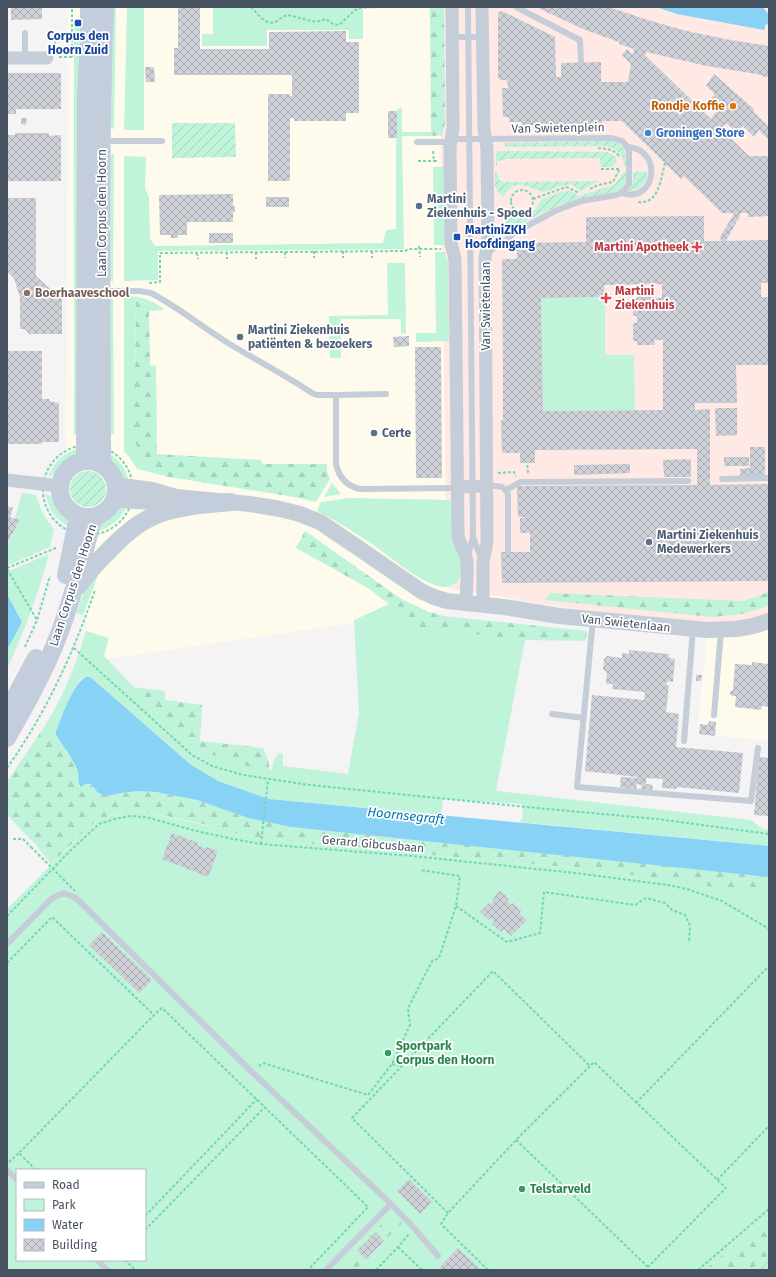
<svg xmlns="http://www.w3.org/2000/svg" width="776" height="1277" font-family="'Fira Sans',sans-serif">
<style>
.commercial{fill:#fefbed}
.medical{fill:#fee9e4}
.green{fill:#bff4da;fill-rule:evenodd}
.forest{fill:url(#forest-firs)}
.garden{fill:url(#garden-furrows)}
.water{fill:#88d2f5}
.building{fill:url(#building-cross-hatch);fill-rule:evenodd}
.lines{fill:none;stroke-linecap:round;stroke-linejoin:round}
.path{stroke:#73d7b1;stroke-width:2;stroke-dasharray:3 2;stroke-linecap:butt}
.service{stroke:#c5cdd8;stroke-width:6}
.minor{stroke:#c5cdd8;stroke-width:13}
.tertiary{stroke:#c5cdd8;stroke-width:16}
.secondary{stroke:#c4cddc;stroke-width:18}
.path-bridge{stroke:#73d7b1;stroke-width:2;stroke-dasharray:3 2;stroke-linecap:butt}
.transit-dot{fill:#1a4fb4;stroke:#fff;stroke-width:1.5}
.food-dot{fill:#e8710a;stroke:#fff;stroke-width:1.5}
.shop-dot{fill:#3f7fe0;stroke:#fff;stroke-width:1.5}
.service-dot{fill:#5c6f8a;stroke:#fff;stroke-width:1.5}
.health-dot{fill:#e0444e;stroke:#fff;stroke-width:1.5}
.education-dot{fill:#8d6e63;stroke:#fff;stroke-width:1.5}
.leisure-dot{fill:#2e9e5b;stroke:#fff;stroke-width:1.5}
.labels{text-anchor:middle;stroke-width:3.5;stroke-linejoin:round;paint-order:stroke}
.transit-label{font-size:12px;font-weight:bold;fill:#164399;stroke:#fff}
.food-label{font-size:12px;font-weight:bold;fill:#c56008;stroke:#fff;text-anchor:end}
.street-label{font-size:12px;fill:#485362;stroke:#fff}
.shop-label{font-size:12px;font-weight:bold;fill:#366cbe;stroke:#fff;text-anchor:start}
.service-label{font-size:12px;font-weight:bold;fill:#4e5e75;stroke:#fff;text-anchor:start}
.health-label{font-size:12px;font-weight:bold;fill:#be3a42;stroke:#fff;text-anchor:end}
.education-label{font-size:12px;font-weight:bold;fill:#785e54;stroke:#fff;text-anchor:start}
.leisure-label{font-size:12px;font-weight:bold;fill:#27864d;stroke:#fff;text-anchor:start}
.water-label{font-size:13px;font-style:italic;fill:#017ab4;stroke:#fff}
</style>
<defs>
<pattern id="forest-firs" width="22" height="20" patternUnits="userSpaceOnUse"><rect width="22" height="20" fill="#bff4da"/><path d="M5 1l3.5 6h-7zM16 11l3.5 6h-7z" fill="#a6d3be"/></pattern>
<pattern id="garden-furrows" width="10" height="10" patternUnits="userSpaceOnUse"><rect width="10" height="10" fill="#bff4da"/><path d="M-1 1l2-2M0 10L10 0M9 11l2-2" fill="none" stroke="#a6d3be"/></pattern>
<pattern id="building-cross-hatch" width="8" height="8" patternUnits="userSpaceOnUse"><rect width="8" height="8" fill="#ced1d8"/><path d="M0 0l8 8M0 8l8-8" fill="none" stroke="#a9acb3"/></pattern>
</defs>
<rect width="100%" height="100%" fill="#f5f3f3"/>
<path class="commercial" d="M68 7H769V741L697 734 709 619 525 598 93 661 66 517Z"/>
<path class="medical" d="M439 7H769V614L747 621 714 623 619 616 447 588Z"/>
<path class="green" d="M113 7H116L114 129 111 128V62L113 41Z
M127 7H144V130H124Z
M213 7H363V39H349V30H267V46H202V34H213Z
M81 25V434H74V26Z
M402 108V132H431L433 136H402L404 249 158 251V280L124 281V156L146 157 145 189 149 197 150 239 155 246 383 243 386 230 396 229V139H397V109Z
M114 153 113 282 110 280 109 157Z
M433 167H444L445 245H434Z
M435 252H445V255L448 260 449 341 416 342V333H436Z
M387 263H405L406 333 401 334V319H341V358H330L329 316 388 315Z
M124 296C141 296 149 299 163 308V310L152 311 148 305 136 298 135 375 134 385 129 398V408L133 437 141 456 144 466 149 472 137 469 130 458 124 451Z
M605 297V355H634L635 410 543 411 541 298Z
M110 299H113L114 434 107 435Z
M79 448C76 456 73 458 67 463 60 468 56 473 48 477 54 462 64 453 79 448Z
M107 452C119 459 126 468 129 482 117 475 112 465 107 452Z
M332 483 341 494 324 497Z
M22 493 36 495C40 509 44 517 54 529L50 547 7 566V545L20 521 15 518Z
M46 494C54 497 55 501 59 508 64 516 68 518 70 527 56 520 48 509 46 494Z
M349 498 452 500C454 515 466 566 460 578 457 584 448 588 442 587 422 584 389 556 372 544 354 532 337 521 317 511L321 502Z
M127 506C120 520 111 527 96 532 104 519 113 510 127 506Z
M123 542 127 546 98 575 83 615 76 613 88 581Z
M49 554C38 594 24 632 7 669V650L22 622 7 594V572Z
M389 604 410 627 525 640 496 791 751 820 763 829 769 830V846L520 822 523 816 522 804 443 799 441 815 269 799 218 781 190 764 89 677C89 677 84 678 83 678 75 682 60 721 56 731L44 727C63 698 76 664 86 631L109 638 104 656 164 718 205 751 272 770 273 762 278 753 283 754V766L348 774 359 713 354 620Z
M136 811C181 818 224 831 269 840L576 868 687 882 694 885 764 892 769 895V1216L705 1270H7V909L92 824C107 815 119 813 136 811ZM17 1170H145V1260H17Z"/>
<path class="forest" d="M430 7H444L445 123 443 130V135L433 136 431 132Z
M136 298 148 305 152 311H149L150 365 156 366 157 454 261 460 263 464H327V472L330 479 316 502 294 497 263 492 169 477 149 472 144 466 141 456 133 437 129 408V398L134 385 135 375Z
M305 531 400 598 429 612 444 616 587 631 586 641 525 640 410 627 389 604 368 588 296 548Z
M769 591V605L766 607 742 614 712 617 545 600 550 593 743 601 762 595Z
M133 687 165 691V700L202 705 200 741 263 748 269 762V770C253 767 237 765 221 758 186 744 159 714 133 687Z
M44 727 56 731V736C63 747 74 759 78 772 79 777 77 783 80 787L85 784H91L98 793 107 796 121 793 138 791 156 792 197 800 248 818 291 827 767 876 769 877V895L764 892 694 885 686 882 576 868 269 840 221 830 207 825 162 815 136 811 114 814 101 819 92 824 51 864 36 845 7 815V782Z
M769 1216V1255L751 1270H705Z
M389 1217 394 1218 402 1223 355 1270H335Z"/>
<path class="garden" d="M172 123H235L236 157 172 158Z
M611 141C626 143 626 153 626 166L624 165C623 153 617 149 606 146L505 147V143Z
M499 151 607 152 616 157 617 161 612 167H601L600 158 505 159V160L497 161V166L496 167V154Z
M647 171C648 182 641 191 629 191L633 182V172Z
M496 172 498 175 499 180 505 182 599 181 581 191 571 184 558 187 544 192C525 187 517 176 503 197H502L497 190 495 185V173Z
M624 172H626C626 179 626 185 621 189 614 194 588 196 579 199 552 207 529 219 506 234L501 230V228C505 224 509 217 515 215 518 215 522 216 525 215 534 214 538 206 542 199L565 191H571L579 196 614 185Z
M70 489a18 18 0 1 1 36 0a18 18 0 1 1-36 0Z
M769 1255V1270H751Z"/>
<path class="water" d="M656 7H763L769 15V25L766 24 764 30 677 14Z
M7 594 22 622 7 650Z
M86 677H90L190 764 218 781 269 799 769 846V877L291 827 248 818 197 800 156 792 138 791 121 793 107 796 98 793 91 784H85L81 787C77 783 79 777 78 772 74 759 63 747 56 735V731C62 717 73 683 86 677Z"/>
<path class="building" d="M11 7H42V19L11 20Z
M178 7H200V49H269V32L346 31V42H359V113H346V121H294V118H290V181H268V94H289L290 96H292V75H174V48H178Z
M536 7H609L651 21 687 31 725 39 769 46V78L757 74 707 66 646 52 645 55 711 119 718 110 709 101 715 94 706 86 714 74 754 109 753 111 769 127 768 139 759 130 754 137 743 126 737 133 726 123 721 129 749 156H769V216L748 217V213H740V216L726 241 769 240V283H761V297H769V365H736L737 403H695V410L710 409V485L769 484V581L502 583 501 552H530V533H520V518H525V517H518L517 486 697 485V449L535 450V463H520V453H502L501 420H503V375L502 259H517V243L586 242V217L704 216V241H721L720 237 734 214 733 213H722L684 176 681 179 622 121H602V124L522 125V122H509V117H503L502 88H508V84L506 80H500L498 77V15L499 12 502 11 555 37 556 77H561V63L601 62V82H628L631 64 622 55 627 49 633 55 634 49 619 44V42L583 29ZM662 284V298H654V294H637V298H633V316H637V323H633V341H637V345H655L654 340H663V410L543 411 541 298 605 297 604 285Z
M145 67H154L155 82H146Z
M7 73H61V109H16V114H7Z
M388 111H397V138H388Z
M21 118H27L26 125 21 124Z
M15 133H49V136L61 135V181H7V135H15Z
M233 194V206H235V212H233V222H187V235H178V238H171V235H160L159 195Z
M266 197H289V207H266Z
M7 198H36V276L60 298H62V334H29L25 329H20V298L14 278 7 271Z
M209 233H233V243H209Z
M409 336V346L394 347 393 337Z
M415 347H441L442 478H416Z
M7 351H42V399H49V401L59 403V442H42V444H7Z
M715 408H737V435L716 436Z
M750 447H765V476H740V469L750 468Z
M724 457H749V466H724Z
M691 459V477H664L663 460Z
M630 464V473L574 475V465Z
M7 506 13 508 10 517 20 520 7 544Z
M629 650 669 654V658L675 659 673 682 667 681 666 685H669L666 712 679 714 676 747 743 753 739 793 677 787 676 789 662 788 663 779 646 778V784L653 785 652 791 641 789 642 785 637 784 636 789 620 787 621 777 637 778V777L585 771 592 695 644 700 645 692 612 689 613 684H606L607 673 603 669 604 659 607 656 622 658V653L629 654Z
M752 662 769 664V707L762 706 761 710 735 707 736 696H732L730 694V692L733 690 735 664 752 665Z
M696 675H702L701 681H696Z
M709 721 716 722 715 736 699 734 700 724 708 725Z
M759 757 769 758V816L754 815Z
M172 833 198 843 197 845 206 849 207 847 218 851 208 877 162 859Z
M500 891 509 899 507 901 511 905 513 903 521 911 519 913 527 920 511 936 504 929 501 932 492 924 494 922 491 918 489 920 480 912 489 903 490 905 494 901 492 900Z
M102 932 152 980 139 993 89 945Z
M409 1179 432 1202 420 1214 397 1191Z
M376 1232 384 1241 366 1259 357 1251Z
M458 1248 481 1270H441L439 1268Z"/>
<g class="lines">
<path class="path" d="M251 7C258 14 266 27 277 21 281 18 283 16 288 15L316 22 326 19 333 24 339 25 354 11 359 8 379 7
M49 32 55 33V50
M59 57H72
M72 57V7
M598 148C606 149 614 149 619 156
M433 151 434 161H438
M418 161H434
M601 169H620
M590 189 598 185 613 182 619 170
M511 201a11 11 0 1 1 22 0a11 11 0 1 1-22 0Z
M533 199 566 187 569 188 579 193
M638 202C659 205 661 178 665 163
M499 215 513 208
M419 246 420 257
M314 251V258
M343 251V258
M372 251V258
M227 252V259
M256 252V259
M285 252V258
M197 253 198 259
M149 283 160 282V253L405 251 408 249H441
M43 490a45 45 0 1 1 90 0a45 45 0 1 1-90 0Z
M527 472H528L527 463
M498 473 514 472 516 476
M7 568 56 548
M7 569 37 620
M25 647 37 620 50 576
M74 648 192 755 212 766 243 775 310 785 526 807 657 819 769 834
M7 768C46 713 73 654 95 590
M13 839H23L31 847
M261 844 268 780
M456 906 507 942 540 933 544 892 635 905 646 898 665 903 672 910 685 915 690 926 689 943
M7 916 69 852 99 824 115 819 130 816 146 817 196 831 233 839 261 844 412 856 575 873 668 885 687 889 722 901 769 929
M7 963 52 917 154 1015
M392 1064 401 1066
M259 1066 263 1063 368 1095 392 1064 410 1025 408 1008 432 961 439 958 456 906 460 876 420 870
M636 1103 767 968 769 969
M516 1140 648 1267
M9 1162 19 1153
M36 1170 19 1153 154 1015 162 1008 368 1207 308 1270
M717 1180 769 1126
M448 1213 352 1118 493 971 590 1066
M145 1216 257 1099
M145 1230 265 1107
M398 1247 422 1270
M125 1260 135 1270
M376 1270 398 1247 409 1234
M488 1270 441 1224 448 1213 516 1140 594 1062 726 1188 648 1267V1270
M698 1270 769 1209"/>
<path class="service" d="M468 7 473 537 468 555
M516 7 580 40 581 63
M25 33V58
M452 37H483
M104 141H162
M417 142H445L456 139H469L612 138 622 141 625 144 629 151V184L624 191 617 195 581 201 555 211 514 233 505 241 488 252
M621 193C657 204 663 149 628 147
M103 291H139L151 293C178 307 202 327 228 343 256 360 285 375 312 393L317 395H336V464C339 478 347 486 360 489L458 488
M336 395 386 394
M722 479 769 478
M487 486C498 486 504 484 508 495V552
M506 490 521 482 688 481
M473 537 481 558
M593 619 577 787 751 801 758 748
M552 714 584 718
M714 715 721 631
M684 741 693 629
M7 944 52 898 64 893 76 898 253 1073 391 1204
M7 1170 17 1180
M97 1260 107 1270
M326 1270 391 1204 414 1228 438 1256"/>
<path class="minor" d="M452 7 453 128 450 147 451 243 455 259 458 535C459 544 466 552 467 562 468 575 466 590 466 603
M482 7 484 129 487 148 488 243 485 257 487 542 483 562V605
M7 58H47
M7 480 59 486
M458 487 487 486"/>
<path class="tertiary" d="M116 484 122 486 152 490 176 497 250 504 280 509 300 514 320 522 354 545 421 591 434 597 447 601 504 607 559 616 707 630 736 629 753 626 769 621
M114 502 120 500 153 502 174 497"/>
<path class="secondary" d="M60 489a28 28 0 1 1 56 0a28 28 0 1 1-56 0Z
M83 461 85 456 86 93 89 46V7
M104 466 102 458C102 308 99 157 105 7
M66 575 77 522 76 515
M78 586C96 562 128 526 156 515 180 506 207 504 231 502
M7 712 36 658
M7 738C26 705 45 671 59 634 73 598 82 561 92 523L96 517"/>
<path class="path-bridge" d="M31 847 75 891"/>
</g>
<g class="transit-dot">
<rect x="74" y="19" width="8" height="8" rx="2"/>
<rect x="453" y="233" width="8" height="8" rx="2"/>
</g>
<circle class="food-dot" cx="733" cy="106" r="4"/>
<circle class="shop-dot" cx="648" cy="133" r="4"/>
<g class="service-dot">
<circle cx="419" cy="206" r="4"/>
<circle cx="240" cy="337" r="4"/>
<circle cx="374" cy="433" r="4"/>
<circle cx="649" cy="542" r="4"/>
</g>
<g class="health-dot">
<path d="M695 241h4v4h4v4h-4v4h-4v-4h-4v-4h4z"/>
<path d="M604 292h4v4h4v4h-4v4h-4v-4h-4v-4h4z"/>
</g>
<circle class="education-dot" cx="27" cy="293" r="4"/>
<g class="leisure-dot">
<circle cx="388" cy="1053" r="4"/>
<circle cx="522" cy="1189" r="4"/>
</g>
<g class="labels">
<g class="transit-label">
<text x="78" y="40">Corpus den<tspan x="78" dy="14">Hoorn Zuid</tspan></text>
<text x="465" y="234" text-anchor="start">MartiniZKH<tspan x="465" dy="14">Hoofdingang</tspan></text>
</g>
<g class="food-label">
<text x="725" y="110">Rondje Koffie</text>
</g>
<g class="street-label">
<text transform="translate(558 128) rotate(-1)" y="4">Van Swietenplein</text>
<text transform="translate(102 213) rotate(-90)" y="4">Laan Corpus den Hoorn</text>
<text transform="translate(486 306) rotate(-90)" y="4">Van Swietenlaan</text>
<text transform="translate(73 585) rotate(-72)" y="4">Laan Corpus den Hoorn</text>
<text transform="translate(626 623) rotate(6)" y="4">Van Swietenlaan</text>
<text transform="translate(373 844) rotate(5)" y="4">Gerard Gibcusbaan</text>
</g>
<g class="shop-label">
<text x="656" y="137">Groningen Store</text>
</g>
<g class="service-label">
<text x="427" y="203">Martini<tspan x="427" dy="14">Ziekenhuis - Spoed</tspan></text>
<text x="248" y="334">Martini Ziekenhuis<tspan x="248" dy="14">patiënten &amp; bezoekers</tspan></text>
<text x="382" y="437">Certe</text>
<text x="657" y="539">Martini Ziekenhuis<tspan x="657" dy="14">Medewerkers</tspan></text>
</g>
<g class="health-label">
<text x="689" y="251">Martini Apotheek</text>
<text x="615" y="295" text-anchor="start">Martini<tspan x="615" dy="14">Ziekenhuis</tspan></text>
</g>
<g class="education-label">
<text x="35" y="297">Boerhaaveschool</text>
</g>
<g class="leisure-label">
<text x="396" y="1050">Sportpark<tspan x="396" dy="14">Corpus den Hoorn</tspan></text>
<text x="530" y="1193">Telstarveld</text>
</g>
<g class="water-label">
<text transform="translate(406 815) rotate(6)" y="5">Hoornsegraft</text>
</g>
</g>
<rect width="776" height="1277" fill="none" stroke="#485362" stroke-width="16"/>
<rect x="16" y="1169" width="130" height="92" fill="#ffffff" stroke="#b6bac0"/>
<rect x="24" y="1182" width="20" height="6" fill="#c4cddc" stroke="#b6bac0"/>
<text x="52" y="1189" font-size="12" fill="#485362">Road</text>
<rect x="24" y="1199" width="20" height="12" fill="#bff4da" stroke="#b6bac0"/>
<text x="52" y="1209" font-size="12" fill="#485362">Park</text>
<rect x="24" y="1219" width="20" height="12" fill="#88d2f5" stroke="#b6bac0"/>
<text x="52" y="1229" font-size="12" fill="#485362">Water</text>
<rect x="24" y="1239" width="20" height="12" fill="url(#building-cross-hatch)" stroke="#b6bac0"/>
<text x="52" y="1249" font-size="12" fill="#485362">Building</text>
</svg>
